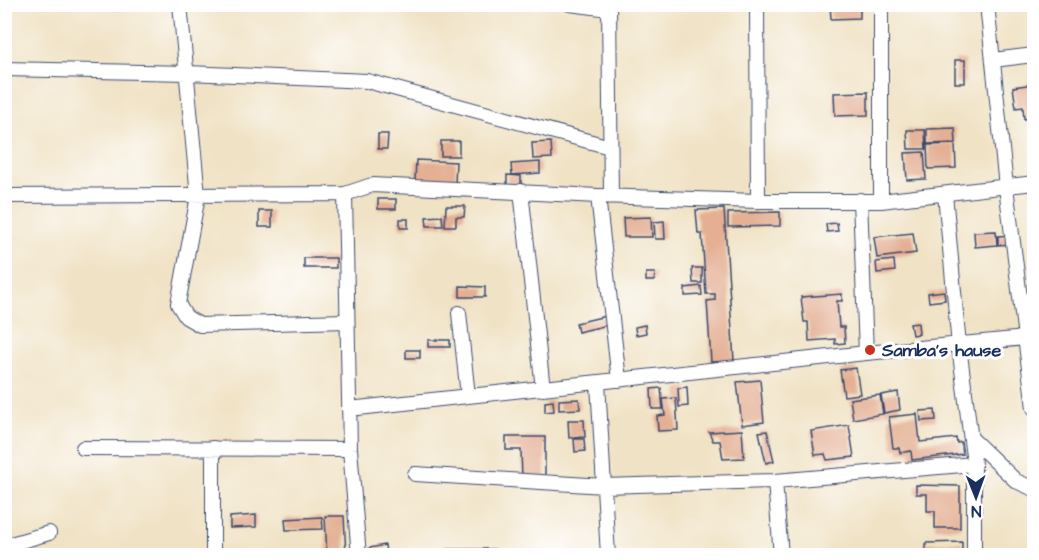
<svg xmlns="http://www.w3.org/2000/svg" width="1039" height="560" font-family="'Architects Daughter',sans-serif">
<style>
.building{fill:#e4af93}
.lines{fill:none;stroke-linecap:round;stroke-linejoin:round}
.street-casing{stroke:#3b4a6d;stroke-width:16}
.street{stroke:#fff;stroke-width:14}
.poi-dot{fill:#c8321e;stroke:#fff;stroke-width:2}
.labels{text-anchor:middle;stroke-width:6;stroke-linejoin:round;paint-order:stroke}
.poi-label{font-size:18px;font-weight:bold;fill:#1b2f5e;stroke:#fff;text-anchor:start}
</style>
<rect width="100%" height="100%" fill="#fff"/>
<filter id="ink" filterUnits="userSpaceOnUse"><feTurbulence type="fractalNoise" baseFrequency=".0167" numOctaves="2"/><feDisplacementMap in="SourceGraphic" scale="12" xChannelSelector="R" yChannelSelector="G"/><feConvolveMatrix kernelMatrix="1 2 1 2 8 2 1 2 1" color-interpolation-filters="sRGB"/></filter>
<filter id="wash" filterUnits="userSpaceOnUse"><feTurbulence type="fractalNoise" baseFrequency=".008" numOctaves="4" result="noise"/><feDisplacementMap in="SourceGraphic" scale="24" xChannelSelector="R" yChannelSelector="G"/><feGaussianBlur stdDeviation="1.35" result="paint"/><feColorMatrix in="noise" values="0 0 0 0 0 0 0 0 0 0 0 0 0 0 0 0 0 1.4 0 .05"/><feComposite in="paint" operator="in"/></filter>
<g filter="url(#wash)">
<rect width="100%" height="100%" fill="#f0e2c4"/>
<g id="blocks">
<path class="building" d="M830 4H860V18L831 19Z
M955 60H965V83H955Z
M1034 84V117L1024 119 1023 107 1016 108 1013 87Z
M868 92V115L835 116 834 93Z
M955 128 956 143 927 144V129Z
M907 130H925L926 149H908Z
M378 134H388L387 149H378Z
M441 141H459V156H441Z
M551 142 552 158 533 159 532 143Z
M955 144 956 168 928 169 927 145Z
M924 152 926 179 907 180 905 153Z
M416 160 456 162 455 184 415 182Z
M540 162V173L512 175 511 164Z
M507 175 521 176V190H507Z
M378 199H396V209H378Z
M446 206H465L464 217H456V226H445Z
M724 209 734 361 711 362 707 301 715 300V294H706L702 234H698L696 210Z
M259 211H272V227H259Z
M780 212V226L728 227V213Z
M442 216 443 226H427L426 217Z
M651 217 652 237H624L623 218Z
M400 219H408V228H400Z
M664 221 665 239H655L654 222Z
M837 223 838 231 827 232 826 224Z
M996 231 997 245 975 247 974 232Z
M913 233 916 253 877 258 874 237Z
M1012 235 1013 244 998 245V236Z
M304 258H336V268H304Z
M894 260 895 271 877 273 876 262Z
M692 268H702V283H693Z
M646 273H655L654 281H646Z
M460 286 485 287V297H460Z
M701 286 702 295 685 296V288Z
M944 291 945 300 929 302 928 293Z
M842 294V301H837L839 327H844L845 343 835 344V339L809 341 808 322H804L801 297Z
M606 316 608 325 578 332 576 323Z
M918 323 919 334 912 335 910 324Z
M645 325 646 333 636 335 635 327Z
M428 340H450V347H428Z
M406 350H420V358H406Z
M856 368 860 394 844 396 840 370Z
M760 380 764 422 742 425 737 382Z
M687 387 688 406 679 407 678 388Z
M661 388 663 409H652L651 389Z
M898 392 900 410 884 413 881 395Z
M880 395 883 414 853 419 850 399Z
M676 398 678 430 658 431 657 416 665 415 663 399Z
M579 399 580 409 559 410V400Z
M553 401 554 411 545 412V402Z
M935 410 936 420 921 421 920 411Z
M917 414 920 442 956 438 957 443 961 442 963 454 912 460 911 451 900 453 899 448H893L889 417Z
M568 420H584L585 437 569 438Z
M849 425 854 457 827 460 825 454 815 455 811 431Z
M742 430 744 458 723 459 720 441H713L709 432Z
M767 431 774 461 766 463 759 432Z
M506 437H545V478H522L521 450H506Z
M574 439H584L585 451 575 452Z
M916 485 960 486V528H935V511H927V494H916Z
M256 515V527L230 528V517Z
M325 516H344L346 555 327 556Z
M322 517 323 529 286 530 285 519Z
M962 542V556H926V543Z
M385 545 386 553 370 556 369 548Z
M448 549H494V556H448Z"/>
</g>
</g>
<g filter="url(#ink)">
<use href="#blocks" fill-opacity="0" stroke="#3b4a6d" stroke-width="1.5"/>
<g class="lines">
<g class="street-casing">
<path id="street" d="M180 4 198 196 178 304 186 317 200 325 346 321
M570 4 609 9
M609 4 611 196
M757 4 758 201
M881 4V201
M987 4 1006 187 1034 408
M993 60 1034 55
M4 69 188 73 367 81 610 147
M521 191 543 389
M345 194 350 449 359 556
M945 194 959 346 974 464V556
M4 196 345 194 372 185 598 196 758 201H881L1034 183
M598 196 619 380
M860 200 866 353
M459 313 468 396
M598 383 608 556
M349 409 866 353 1026 338
M971 438 1016 481 1034 489
M83 448 350 449
M213 448V556
M415 474 604 486 775 481 974 464
M775 481 781 556
M4 546 49 533"/>
</g>
<use href="#street" class="street"/>
</g>
</g>
<circle class="poi-dot" cx="870" cy="350" r="6"/>
<g class="labels">
<g class="poi-label">
<text x="882" y="356">Samba's hause</text>
</g>
</g>
<rect width="1039" height="560" fill="none" stroke="#fff" stroke-width="24"/>
<g transform="translate(976 497) rotate(179)" stroke="#ffffff" stroke-width="4.5" paint-order="stroke">
<path d="M0-4.5L10 22L0 15L-10 22Z" fill="#1b2f5e"/>
<text y="-9" font-size="16" font-weight="bold" text-anchor="middle" fill="#1b2f5e">N</text>
</g>
</svg>
